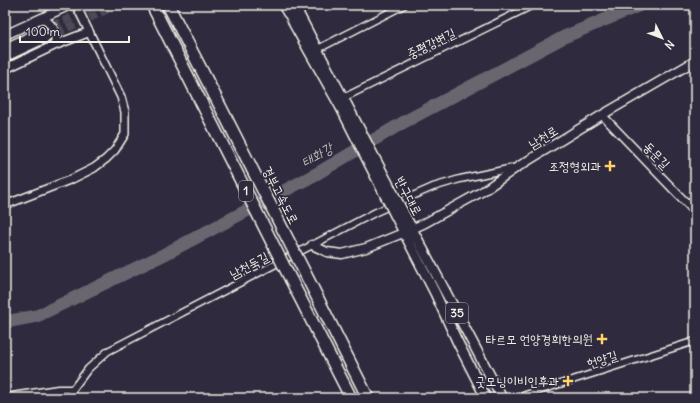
<svg xmlns="http://www.w3.org/2000/svg" width="700" height="403" font-family="Delius,'Poor Story',sans-serif">
<style>
.lines{fill:none;stroke-linecap:round;stroke-linejoin:round}
.river{stroke:#6a6670;stroke-width:13}
.secondary-tunnel{stroke:#4d4857;stroke-width:8;stroke-dasharray:8 4;stroke-linecap:butt}
.minor-casing{stroke:#f4f1e8;stroke-width:9}
.tertiary-casing{stroke:#f4f1e8;stroke-width:10}
.secondary-casing{stroke:#f4f1e8;stroke-width:11}
.primary-casing{stroke:#f4f1e8;stroke-width:12}
.motorway-casing{stroke:#f4f1e8;stroke-width:14}
.minor{stroke:#2f2a3d;stroke-width:6}
.tertiary{stroke:#2f2a3d;stroke-width:7}
.secondary{stroke:#2f2a3d;stroke-width:8}
.primary{stroke:#2f2a3d;stroke-width:9}
.motorway{stroke:#2f2a3d;stroke-width:11}
.primary-bridge-casing{stroke:#f4f1e8;stroke-width:12;stroke-linecap:butt}
.motorway-bridge-casing{stroke:#f4f1e8;stroke-width:14;stroke-linecap:butt}
.primary-bridge{stroke:#2f2a3d;stroke-width:9}
.motorway-bridge{stroke:#2f2a3d;stroke-width:11}
.poi-dot{fill:#ffd166;stroke:#2f2a3d;stroke-width:1.5}
.labels{text-anchor:middle;stroke-width:3.5;stroke-linejoin:round;paint-order:stroke}
.shield{fill:#2f2a3d;stroke:#b9b5b5;stroke-width:1}
.shield-label{font-size:12px;font-weight:bold;fill:#f4f1e8}
.street-label{font-size:13px;fill:#f4f1e8;stroke:#2f2a3d}
.poi-label{font-size:13px;fill:#f4f1e8;stroke:#2f2a3d;text-anchor:end}
.water-label{font-size:14px;font-style:italic;fill:#b6b2b2;stroke:#2f2a3d}
</style>
<rect width="100%" height="100%" fill="#2f2a3d"/>
<filter id="ink" filterUnits="userSpaceOnUse"><feTurbulence type="fractalNoise" baseFrequency=".025" numOctaves="2"/><feDisplacementMap in="SourceGraphic" scale="8" xChannelSelector="R" yChannelSelector="G"/><feConvolveMatrix kernelMatrix="1 2 1 2 8 2 1 2 1" color-interpolation-filters="sRGB"/></filter>
<g filter="url(#ink)">
<g class="lines">
<path class="river" d="M5 322 37 316 163 255 318 173 404 122 564 37 640 5"/>
<path class="secondary-tunnel" d="M42 31 97 5
M46 38 117 5"/>
<g class="minor-casing">
<path id="minor" d="M314 51 404 5
M341 99 533 5
M689 205 695 196
M5 397 58 389H73L88 369 108 351 376 212 433 187 460 179 513 168
M69 398 73 389
M516 398 695 341"/>
</g>
<g class="tertiary-casing">
<path id="tertiary" d="M602 115 695 212
M5 205 72 179 94 168 106 159 115 150 125 134V112L121 97 76 5"/>
</g>
<g class="secondary-casing">
<path id="secondary" d="M43 18C54 27 57 31 55 45
M5 35 70 5
M5 48 42 31
M5 57 46 38
M5 69 55 45 89 32
M312 245 327 252 342 254 366 248 403 233 425 223 483 191 516 168 602 115 695 61"/>
</g>
<g class="primary-casing">
<path id="primary" d="M294 5 317 49 347 105
M286 7 295 26 340 106
M402 210 502 398
M395 215 435 293 457 341 486 398"/>
</g>
<g class="motorway-casing">
<path id="motorway" d="M152 5 201 102
M168 5 215 96
M284 5 289 13
M305 273 368 398
M291 280 351 398"/>
</g>
<use href="#minor" class="minor"/>
<use href="#tertiary" class="tertiary"/>
<use href="#secondary" class="secondary"/>
<use href="#primary" class="primary"/>
<use href="#motorway" class="motorway"/>
<g class="primary-bridge-casing">
<path id="primary-bridge" d="M347 105 402 210
M340 106 395 215"/>
</g>
<g class="motorway-bridge-casing">
<path id="motorway-bridge" d="M215 96 305 273
M201 102 291 280"/>
</g>
<use href="#primary-bridge" class="primary-bridge"/>
<use href="#motorway-bridge" class="motorway-bridge"/>
</g>
</g>
<g class="poi-dot">
<path d="M608 160h4v4h4v4h-4v4h-4v-4h-4v-4h4z"/>
<path d="M600 333h4v4h4v4h-4v4h-4v-4h-4v-4h4z"/>
<path d="M566 375h4v4h4v4h-4v4h-4v-4h-4v-4h4z"/>
</g>
<g class="labels">
<g class="shield">
<rect x="239" y="181" width="14" height="20" rx="3"/>
<rect x="446" y="303" width="22" height="20" rx="3"/>
</g>
<g class="shield-label">
<text x="246" y="195">1</text>
<text x="457" y="317">35</text>
</g>
<g class="street-label">
<text transform="translate(431 43) rotate(-26)" y="5">중평강변길</text>
<text transform="translate(543 137) rotate(-32)" y="5">남천로</text>
<text transform="translate(657 155) rotate(46)" y="5">동문길</text>
<text transform="translate(281 195) rotate(63)" y="5">경부고속도로</text>
<text transform="translate(409 196) rotate(62)" y="5">반구대로</text>
<text transform="translate(249 265) rotate(-28)" y="5">남천둑길</text>
<text transform="translate(602 359) rotate(-18)" y="5">헌양길</text>
</g>
<g class="poi-label">
<text x="601" y="171">조정형외과</text>
<text x="593" y="344">타르모 언양경희한의원</text>
<text x="559" y="386">굿모닝이비인후과</text>
</g>
<g class="water-label">
<text transform="translate(317 155) rotate(-30)" y="5">태화강</text>
</g>
</g>
<rect width="700" height="403" fill="none" stroke="#2f2a3d" stroke-width="20"/>
<rect x="10" y="10" width="680" height="383" fill="none" stroke="#f4f1e8" stroke-width="1.5" filter="url(#ink)"/>
<g transform="translate(662 38) rotate(132)" stroke="#2f2a3d" stroke-width="3" paint-order="stroke">
<path d="M0-3L7 15L0 10L-7 15Z" fill="#f4f1e8"/>
<text y="-6" font-size="11" font-weight="bold" text-anchor="middle" fill="#f4f1e8">N</text>
</g>
<path d="M20 36v6h109v-6" fill="none" stroke="#f4f1e8" stroke-width="2"/>
<text x="26" y="36" font-size="12" fill="#f4f1e8" stroke="#2f2a3d" stroke-width="3" paint-order="stroke">100 m</text>
</svg>
